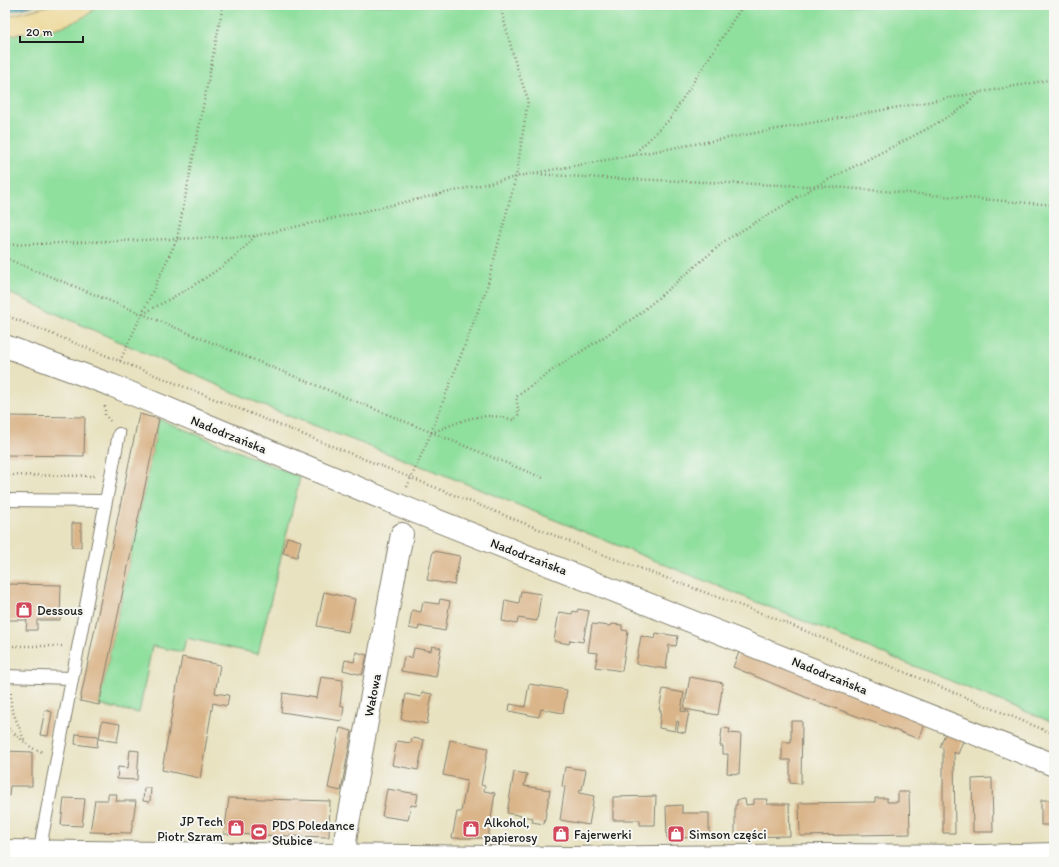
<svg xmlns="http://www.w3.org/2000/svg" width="1059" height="867" font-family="Itim,sans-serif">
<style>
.green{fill:#8fdf9d;stroke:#567e5c}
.sand{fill:#eeda9e;stroke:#857b5d}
.water{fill:#53b4d1;stroke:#386876}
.building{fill:#dab58a}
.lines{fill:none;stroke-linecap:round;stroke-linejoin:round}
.lane-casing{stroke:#827f6e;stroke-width:14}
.street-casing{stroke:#827f6e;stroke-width:24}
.path{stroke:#827f6e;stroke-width:2.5;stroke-dasharray:1 3;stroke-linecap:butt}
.lane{stroke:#fff;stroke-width:12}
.street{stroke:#fff;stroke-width:22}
.labels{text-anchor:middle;stroke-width:4;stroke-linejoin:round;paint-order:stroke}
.street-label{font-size:13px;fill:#1c1c1c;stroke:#f6f6f2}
.poi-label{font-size:13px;fill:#1c1c1c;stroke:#f6f6f2;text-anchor:start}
</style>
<rect width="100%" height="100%" fill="#f6f6f2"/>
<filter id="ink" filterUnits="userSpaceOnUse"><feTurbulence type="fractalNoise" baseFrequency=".025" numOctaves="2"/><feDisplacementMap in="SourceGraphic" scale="8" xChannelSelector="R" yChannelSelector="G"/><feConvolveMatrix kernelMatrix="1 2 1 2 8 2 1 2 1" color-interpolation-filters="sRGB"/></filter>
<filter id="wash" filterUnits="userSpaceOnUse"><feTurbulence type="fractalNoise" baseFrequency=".012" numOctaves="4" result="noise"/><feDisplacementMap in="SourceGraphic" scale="16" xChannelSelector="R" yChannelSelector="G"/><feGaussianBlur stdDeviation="0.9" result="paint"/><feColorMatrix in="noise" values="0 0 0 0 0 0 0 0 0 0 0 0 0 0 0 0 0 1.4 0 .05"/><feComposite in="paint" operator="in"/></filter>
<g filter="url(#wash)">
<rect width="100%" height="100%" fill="#e8e2c0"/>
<path class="green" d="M99 5H1054V723L442 474 276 411 5 291V35L22 34 92 12Z
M159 419 300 477 258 654 186 638 183 652 152 646 139 713 99 705Z"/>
<path class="sand" d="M51 5H99C75 29 38 33 5 35V17Z"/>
<path class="water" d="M5 5H36L5 12Z"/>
<g id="blocks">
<path class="building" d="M139 414 159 419 99 705 80 701Z
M5 416 85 417 84 456 5 455Z
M72 523H81V547H72Z
M287 537 301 541 297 557 283 553Z
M433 551 460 556 454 585 427 580Z
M5 584 61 585 60 620H37V630H26L27 620H5Z
M521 591 541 594 537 621 518 618 517 624 502 621 505 600 519 603Z
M324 592 355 599 348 632 317 626Z
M440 599 450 601 445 631 419 626 418 630 409 628 412 610 421 612 423 602 439 604Z
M578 609 589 611 583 642 570 640 569 644 554 641 559 612 572 614 573 611 577 612Z
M592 624 610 626 611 624 622 625V630L628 631 622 671 595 667 598 653 588 652Z
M656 633 678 636 676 646 669 645 666 669 636 664 641 636 655 639Z
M432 646 441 648 436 677 401 671 404 657 412 658 414 648 431 651Z
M740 650 926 721 919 739 810 699 733 667Z
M356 652 367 655 362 675 343 670 345 660 354 662Z
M182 657 220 665 215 693 229 695 227 706 213 703 200 778 162 770Z
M321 677 343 680 340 705 344 706 342 721 281 712 283 693 317 698Z
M690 677 723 683 718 715 684 709Z
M529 684 567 690 563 713 541 709 539 717 509 711 510 704 525 707Z
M663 689 684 693 681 711 689 712 685 733 677 731 679 722 677 721 675 731 659 728 661 710H659Z
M422 692 432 694 427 724 401 719 406 694 421 697Z
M45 710 52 712 48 736 40 735Z
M102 721 120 724 117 742 99 739Z
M791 721H802L801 784 790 783V760H782V742H791Z
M340 728 352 731 341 791 328 788Z
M722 728 730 729 729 733 741 734 739 774 727 773 728 754H723V746H720Z
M947 728 965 736 958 754 954 752 955 833H943V748L940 747Z
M76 734 98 736 97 747 75 744Z
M412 738 424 740 418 770 392 765 397 741 411 743Z
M450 740 488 748 481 785 485 786 484 791 495 793 488 838H452L457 812H461L467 780 443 775Z
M130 750 139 751 137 780 117 779 118 767 128 768Z
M5 751 32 752V786H10L9 796H5Z
M565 767 586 770 582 790 580 789 579 793 594 796 589 825 560 820 565 787 562 786Z
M514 772 527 774 524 786 550 790 544 824 532 822 533 818 507 813Z
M992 778 993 832H973L972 779Z
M144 788H151L150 802 143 801Z
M387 789 418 794 416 806 411 805 408 820 382 816Z
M898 792H909L910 834 800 836 799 803 875 802V798H887V802H898Z
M108 794H117L116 801H136L131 833 90 832 95 800H108Z
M656 796 655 825H640V820H613V797Z
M64 798 85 799 82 826 61 825Z
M229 798 330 801 329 837 224 834Z
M745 799 746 805 754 804V799H768L767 804H789L790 836 735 837V805H737V800Z
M1041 800H1054V825H1041Z
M682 805V813H709V837L667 838 666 806Z"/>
</g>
</g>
<g filter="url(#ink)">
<use href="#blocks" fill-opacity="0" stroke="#827f6e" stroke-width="1"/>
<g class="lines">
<g class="lane-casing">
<path id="lane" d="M5 500 106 501 42 837 41 852
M106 501 119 434
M5 676 72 678"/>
</g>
<g class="street-casing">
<path id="street" d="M5 346 111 385 413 511 1054 765
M5 851 569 858 826 855 983 856 1054 854
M344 857 346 834 402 534"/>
</g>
<path class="path" d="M633 155 669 120 743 5
M534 174 602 178 833 187 1054 205
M5 245 255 236 529 174 1054 79
M5 258 543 478
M143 314C180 293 228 269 255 236
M5 315 596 552 774 618 1054 734
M120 361 177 239 223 5
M105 406V415L110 421
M431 433C462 421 480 410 513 420L519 414 516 397 554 369 638 315 726 240 816 186 925 130 961 109 979 93
M5 475 94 476
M407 487 431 433 486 290 516 177 528 100 515 62 500 5
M5 646H62
M11 693V707L25 742
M5 726 32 748 42 752"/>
<use href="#lane" class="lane"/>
<use href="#street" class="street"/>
</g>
</g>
<defs>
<g id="shop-square" transform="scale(0.9)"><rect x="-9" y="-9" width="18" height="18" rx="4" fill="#d1495b" stroke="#f6f6f2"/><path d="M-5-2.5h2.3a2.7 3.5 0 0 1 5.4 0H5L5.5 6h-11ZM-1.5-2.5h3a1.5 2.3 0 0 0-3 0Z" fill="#fff"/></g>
<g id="stadium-square" transform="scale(0.9)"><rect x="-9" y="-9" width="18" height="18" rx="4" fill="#d1495b" stroke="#f6f6f2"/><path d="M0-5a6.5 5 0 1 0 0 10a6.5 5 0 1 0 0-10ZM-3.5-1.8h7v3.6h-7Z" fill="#fff"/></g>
</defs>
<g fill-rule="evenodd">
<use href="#shop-square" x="24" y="610"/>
<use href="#shop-square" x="236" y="828"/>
<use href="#shop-square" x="471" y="829"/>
<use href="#stadium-square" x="259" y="832"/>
<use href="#shop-square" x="561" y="834"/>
<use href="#shop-square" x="676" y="834"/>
</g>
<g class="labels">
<g class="street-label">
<text transform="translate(229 434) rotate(22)" y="5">Nadodrzańska</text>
<text transform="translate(529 556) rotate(21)" y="5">Nadodrzańska</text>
<text transform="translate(830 675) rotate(22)" y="5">Nadodrzańska</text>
<text transform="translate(372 695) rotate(-79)" y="5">Wałowa</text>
</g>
<g class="poi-label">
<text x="37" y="615">Dessous</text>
<text x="223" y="826" text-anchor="end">JP Tech<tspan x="223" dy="15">Piotr Szram</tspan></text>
<text x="484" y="827">Alkohol,<tspan x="484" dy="15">papierosy</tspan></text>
<text x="272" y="830">PDS Poledance<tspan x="272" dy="15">Słubice</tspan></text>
<text x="574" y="839">Fajerwerki</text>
<text x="689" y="839">Simson części</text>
</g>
</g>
<rect width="1059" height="867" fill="none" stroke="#f6f6f2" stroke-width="20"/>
<path d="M20 36v6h63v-6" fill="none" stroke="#1c1c1c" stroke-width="2"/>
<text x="26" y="36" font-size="12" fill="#1c1c1c" stroke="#f6f6f2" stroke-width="3" paint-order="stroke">20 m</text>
</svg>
